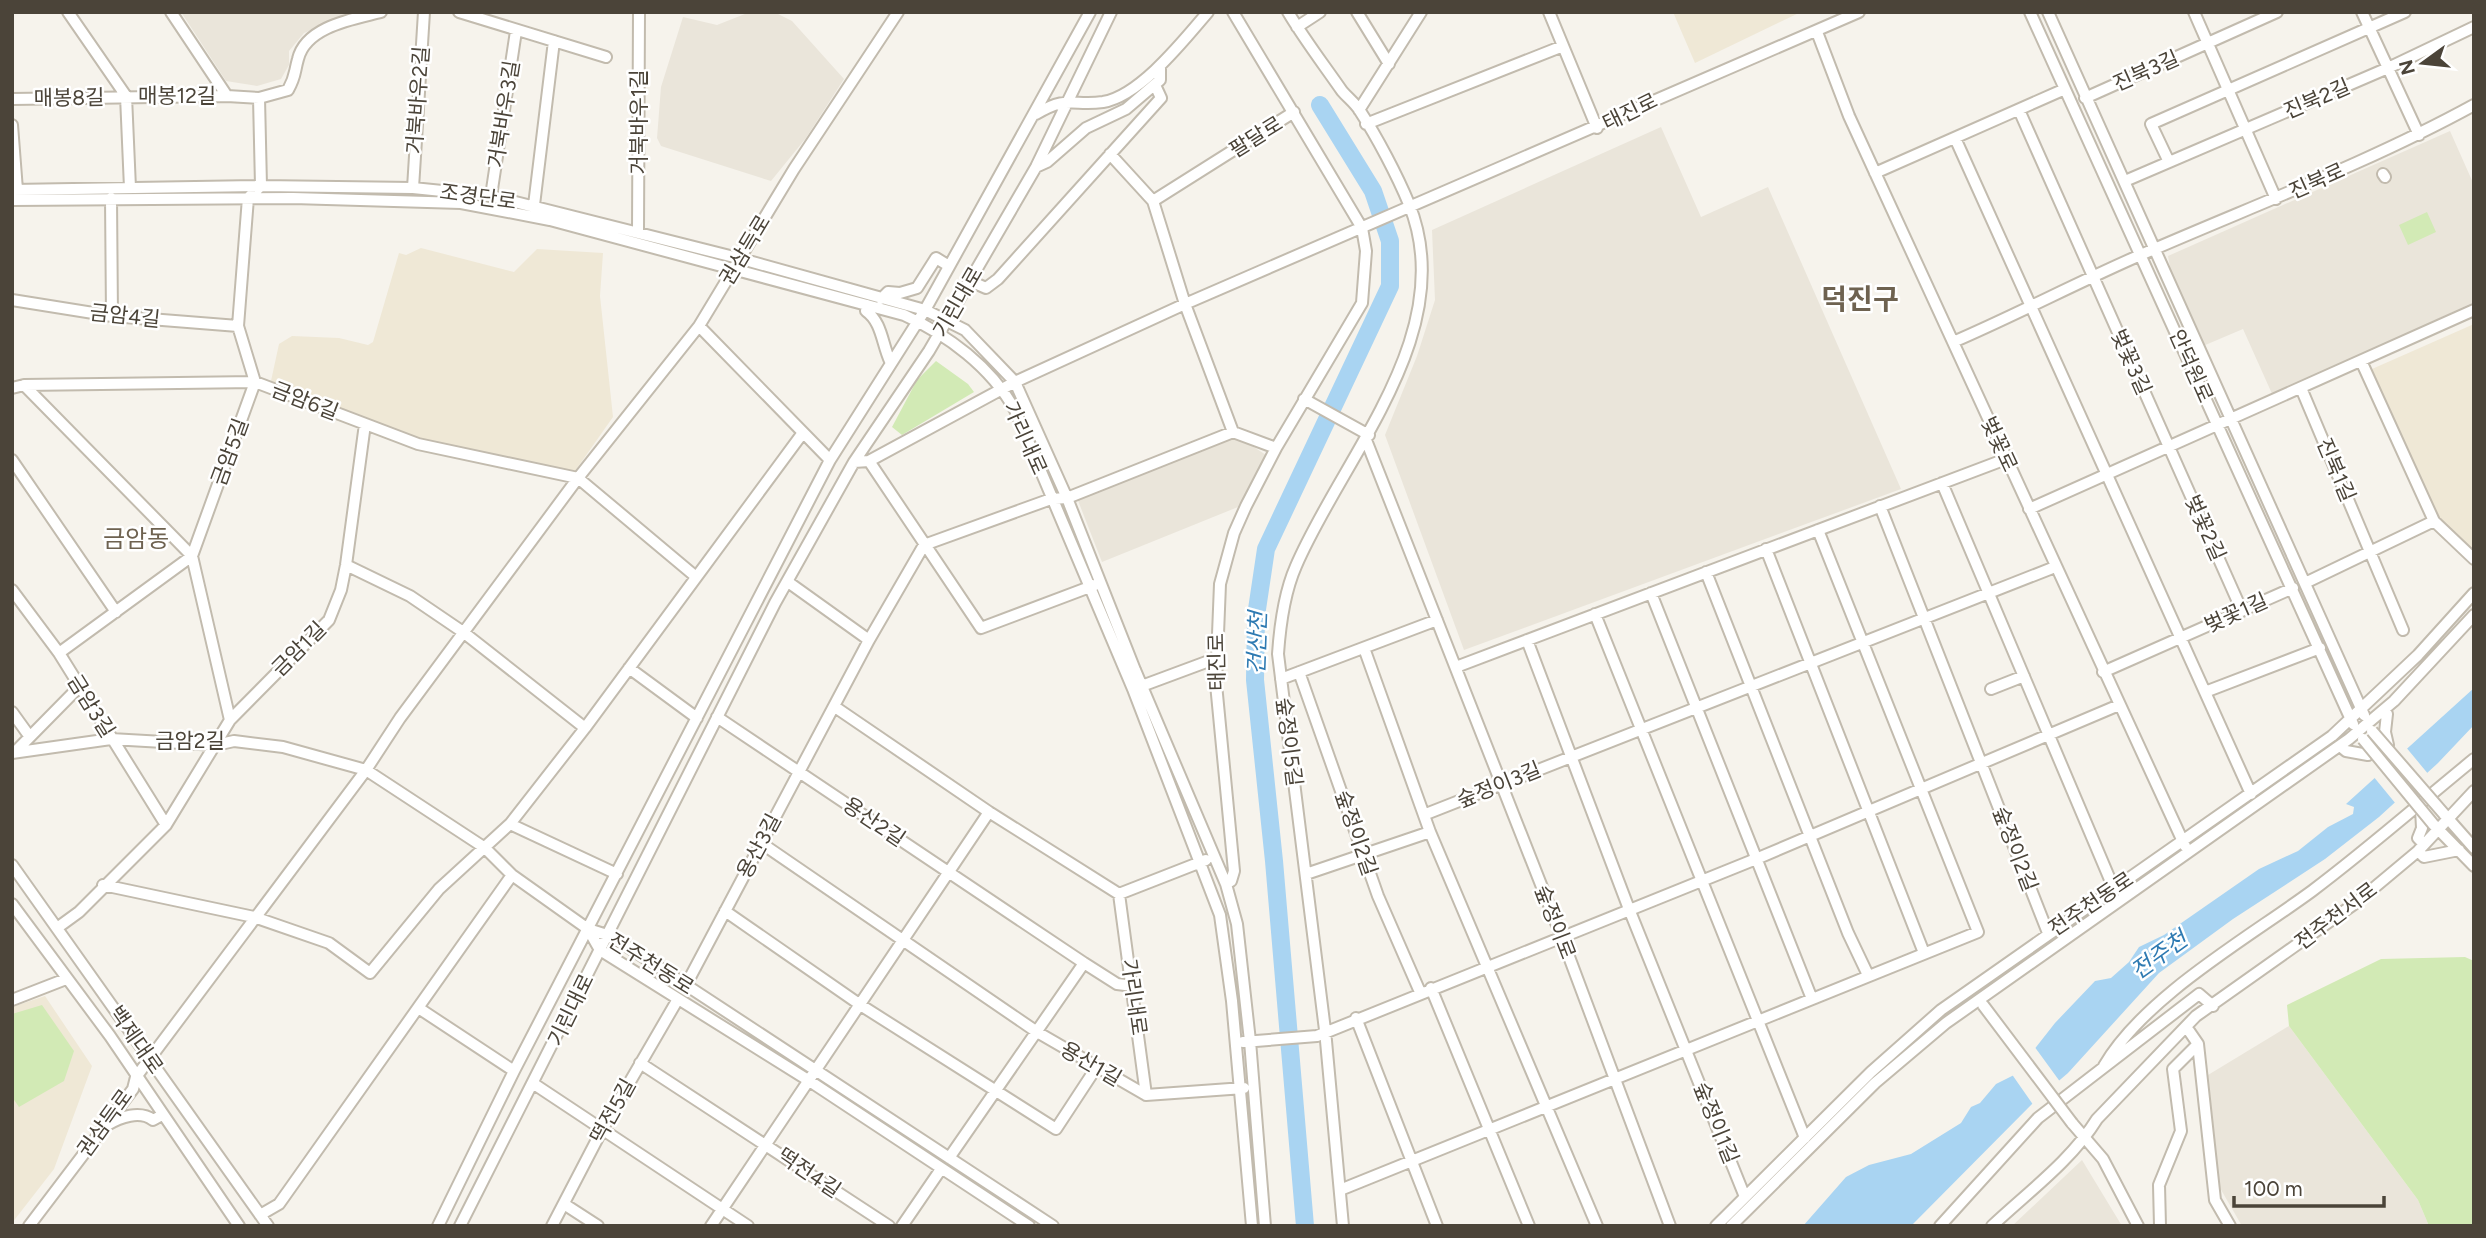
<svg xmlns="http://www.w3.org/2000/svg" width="2486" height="1238" font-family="Figtree,'Noto Sans KR',sans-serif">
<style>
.residential{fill:#eae5da}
.education{fill:#efe8d6}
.green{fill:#d2eab5}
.water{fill:#a9d4f2}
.pier{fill:#f6f3ec}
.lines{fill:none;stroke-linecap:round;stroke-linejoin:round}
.river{stroke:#a9d4f2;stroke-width:18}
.minor-casing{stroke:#c2bbae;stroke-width:14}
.minor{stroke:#fff;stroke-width:10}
.minor-bridge-casing{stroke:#c2bbae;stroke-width:14;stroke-linecap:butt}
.minor-bridge{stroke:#fff;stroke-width:10}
.labels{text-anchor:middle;stroke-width:5;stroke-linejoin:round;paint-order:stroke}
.street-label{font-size:21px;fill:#4b4439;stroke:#fff}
.water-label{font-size:23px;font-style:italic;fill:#2e7ab2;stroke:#fff}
.quarter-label{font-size:24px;fill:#6e6250;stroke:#fff}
.district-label{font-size:28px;font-weight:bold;fill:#6e6250;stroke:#fff}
</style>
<rect width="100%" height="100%" fill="#f6f3ec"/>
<path class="residential" d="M181 12H355L304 33 289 51V65L281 79 257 86 226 81Z
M750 12H774L792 21 844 79 806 138 771 181 661 146 657 138 661 87 683 17 717 25Z
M1661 127 1701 217 1768 187 1901 489 1464 650 1385 435 1417 356 1435 300 1432 230Z
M2450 131 2474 185V302L2273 396 2243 329 2203 346 2172 279 2168 256Z
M1234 434 1266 455 1238 507 1102 562 1077 498Z
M2289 1026 2418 1200 2429 1226H2242L2220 1188 2208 1075Z
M2082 1160 2122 1226H2012Z"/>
<path class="education" d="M1673 12H1801L1695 63Z
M421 248 514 272 537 249 603 253 600 296 613 417 575 471 423 444 351 417 271 381 279 344 292 336 339 338 368 345 373 342 399 253 406 255Z
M2474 324V552L2438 520 2372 369Z
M45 996 92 1066 54 1169 12 1223V1007Z"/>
<path class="green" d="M2427 212 2436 232 2408 245 2399 225Z
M936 361 968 384 974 392 902 435 892 427 917 380Z
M2465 957 2474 961V1226H2429L2418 1200 2289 1026 2287 1005 2381 959Z
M42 1005 74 1051 64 1081 19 1107 12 1097V1014Z"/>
<path class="water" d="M2474 688V725L2438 763 2379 817 2325 859 2233 919 2159 973 2068 1073 2034 1102 1911 1226H1803L1846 1177 1869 1165 1911 1154 1961 1123 1971 1107 1980 1103 1996 1084 2014 1075 2055 1023 2095 981 2111 978 2129 962 2139 947 2164 935 2259 869 2298 851 2328 827 2353 814 2354 807 2346 804Z"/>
<path class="pier" d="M2405 746 2429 775 2396 804 2373 776Z
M2034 1046 2061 1083 2034 1106 2011 1073Z"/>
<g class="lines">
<path class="river" d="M1305 1226 1274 861 1255 680 1256 616 1266 549 1390 286V241L1373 191 1320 105"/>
<g class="minor-casing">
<path id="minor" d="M68 12 126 96 130 188
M171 12 227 96
M459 12 606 57
M1288 12C1304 39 1324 65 1342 91 1348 98 1355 103 1360 111 1377 137 1397 175 1409 204 1461 332 1343 456 1296 566 1284 593 1280 625 1278 654L1325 1030 1343 1226
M1357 12 1389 64
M1549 12 1597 128
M2030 12 2353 724
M2048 12 2364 715
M2194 12 2276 199
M2362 12 2419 135
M1297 27 1320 12
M1817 32 1849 116 2185 846
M2085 98 2277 12
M12 99 227 96 259 98
M1359 110 1421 12
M2019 110 2242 611
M1036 114C1068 95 1072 106 1103 102 1140 96 1184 40 1208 12
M1366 124 1563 46
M12 125 17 190
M1955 138 2251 794
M1110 154 1153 201 1185 304 1233 432 1276 448
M2169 162 2151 124 2405 12
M1036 167 1047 162 1086 128 1126 109 1160 80V67
M1875 173 2065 89
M2383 174 2385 177
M2125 181 2388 68 2474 27
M413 188 424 12
M12 190 261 186 413 188 491 196 738 258 925 310 965 330 1015 382 1067 498 1135 670 1226 884 1237 924 1250 1041 1265 1226
M491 196 516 31
M111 198 112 316
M12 200 293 198 461 203 550 220 904 315C948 335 991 367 1015 410L1133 689 1220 915 1232 1001 1252 1226
M1153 201 1294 112
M534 205 554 41
M638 231 639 12
M970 281 986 288 998 279 1161 98 1155 85
M881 299 888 292 900 293 917 288 936 258 949 266
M12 300 112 316 238 326
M867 305 866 311C882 322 882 344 890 361
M699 326 830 460
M1953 342C2018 314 2080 281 2145 253 2255 205 2368 163 2474 105
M2362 363 2434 521 2474 559
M24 385 192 556 230 720
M12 388 24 385 255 382 418 444 578 478 695 576
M2301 388 2403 630
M1304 399 1369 435
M1366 440 1562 938 1670 1226
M12 460 116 612
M869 461 981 628 1095 585
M854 462 869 461 1015 382 1185 304 1859 12
M1942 483 2114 889
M1880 506 2048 933
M2029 509 2474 310
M1766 549 1924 953
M346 565 410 596 463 632 585 728
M1706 572 1848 933 1868 975
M788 582 869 640
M2305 583 2434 521
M12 590 59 653 166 825
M1651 593 1812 999
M1595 614 1805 1138
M1527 640 1629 909 1745 1197
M1364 648 1430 832 1597 1226
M59 653 192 556 255 382 238 326 248 198 261 186 259 98 288 90C296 76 294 73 298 59 306 26 354 19 381 12
M1456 667 2006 459
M629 668 697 718
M1299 672 1378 896 1420 992
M2103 672 2293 588
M1281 679 1437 620
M1139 687 1217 658
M1991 689 2024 676
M2205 692 2320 648
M835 707 989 812 1119 894
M2384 710 2387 714 2385 732 2388 745 2386 747
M12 712 30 737
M717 717 1084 963 1117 984 1133 986
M2340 746 2346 751 2368 755 2373 751
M15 752 79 687
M12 753 111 739 216 745 234 741 283 747 366 770 485 848 512 875 588 929 607 935 625 945 1053 1226
M2421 809 2422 828 2418 838 2424 844
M1426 814 2055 567
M2444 814 2474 848
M510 824 617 874
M2434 825 2474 866
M761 843 1037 1032 1146 1095
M2418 851 2424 857 2459 850
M1206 860 1119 894 1146 1095 1244 1088
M12 865 268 1226
M1306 874 1430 832
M1226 884 1231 881 1234 871 1216 684 1220 584 1234 533 1246 506 1276 448 1362 303 1366 251 1362 228 1233 12
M103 885 254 917 329 943 370 973 439 889 510 824 585 728 802 434
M12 904 110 1036 239 1226
M725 911 862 1006 1056 1129 1096 1068
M57 928 79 912 166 825 230 720 329 620 341 590 346 565 365 424
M588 929 600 950 808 1080 1029 1226
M686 985 869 640 924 545 1051 499 1067 498 1233 432
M1431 988 1529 1226
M12 1000 66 979
M420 1009 514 1071
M1356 1018 1437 1226
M2187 1028 2198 1044 2215 1200 2230 1226
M1243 1042 1317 1036 1756 859 2119 705
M640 1063 889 1226
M2104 1066C2144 997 2248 938 2312 891 2368 849 2420 803 2474 759
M534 1084 748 1226
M2072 1123 2103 1159 2138 1226
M107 1125C120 1117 140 1110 153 1120L162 1115
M949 1158 1084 963
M1340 1190 1978 932 1818 530
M564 1204 598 1226
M260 1215 279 1204 512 875
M29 1226 133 1089 136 1077 366 770 400 718 578 478 699 326 794 169 898 12
M438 1226 514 1071 830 460 925 310 1090 12
M460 1226 775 603 854 462 929 351 1036 167 1111 12
M552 1226 603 1128 678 999
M711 1226 989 812
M902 1226 941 1169
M1716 1226 1871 1072 1941 1010 2332 736 2418 655 2474 593
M1731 1226 1875 1083 1946 1023 2349 739 2394 701 2474 615
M1940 1226 2038 1118 2199 994 2213 1006
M1992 1226C2028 1192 2071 1161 2097 1119L2196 1016 2357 902 2418 851 2474 791
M2160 1226 2159 1185 2181 1131 2173 1069 2198 1044"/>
</g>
<use href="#minor" class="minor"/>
<g class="minor-bridge-casing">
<path id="minor-bridge" d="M2372 731 2444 814
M2363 739 2433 824
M1983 1005 2072 1123"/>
</g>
<use href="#minor-bridge" class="minor-bridge"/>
</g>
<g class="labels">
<g class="street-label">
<text transform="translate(2146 71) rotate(-24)" y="7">진북3길</text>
<text x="177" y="103">매봉12길</text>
<text transform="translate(69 98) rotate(-1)" y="7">매봉8길</text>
<text transform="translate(2317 99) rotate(-23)" y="7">진북2길</text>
<text transform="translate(418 100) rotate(-86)" y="7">거북바우2길</text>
<text transform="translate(1630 112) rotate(-26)" y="7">태진로</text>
<text transform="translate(504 114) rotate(-81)" y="7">거북바우3길</text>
<text transform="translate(639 122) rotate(-90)" y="7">거북바우1길</text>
<text transform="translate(1256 137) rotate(-32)" y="7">팔달로</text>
<text transform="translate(2317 181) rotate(-24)" y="7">진북로</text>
<text transform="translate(478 197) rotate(8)" y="7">조경단로</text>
<text transform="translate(745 250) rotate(-59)" y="7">권삼득로</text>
<text transform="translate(958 302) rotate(-60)" y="7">기린대로</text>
<text transform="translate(125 316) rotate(6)" y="7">금암4길</text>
<text transform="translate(2131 362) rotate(66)" y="7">벚꽃3길</text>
<text transform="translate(2191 366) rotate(66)" y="7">안덕원로</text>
<text transform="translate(305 401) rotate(21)" y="7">금암6길</text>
<text transform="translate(1025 438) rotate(66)" y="7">가리내로</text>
<text transform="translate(1999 444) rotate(65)" y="7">벚꽃로</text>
<text transform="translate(230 452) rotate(-70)" y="7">금암5길</text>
<text transform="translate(2336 470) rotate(67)" y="7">진북1길</text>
<text transform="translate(2205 528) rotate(66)" y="7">벚꽃2길</text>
<text transform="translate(2236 613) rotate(-24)" y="7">벚꽃1길</text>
<text transform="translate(299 649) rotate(-45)" y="7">금암1길</text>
<text transform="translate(1217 662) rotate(-91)" y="7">태진로</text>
<text transform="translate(91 706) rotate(58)" y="7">금암3길</text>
<text x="190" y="748">금암2길</text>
<text transform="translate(1289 742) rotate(83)" y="7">숲정이5길</text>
<text transform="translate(1499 785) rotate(-22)" y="7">숲정이3길</text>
<text transform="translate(874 822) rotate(34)" y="7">용산2길</text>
<text transform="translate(1356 833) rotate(71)" y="7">숲정이2길</text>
<text transform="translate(759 846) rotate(-62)" y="7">용산3길</text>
<text transform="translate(2015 849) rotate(69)" y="7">숲정이2길</text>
<text transform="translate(2091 904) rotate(-34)" y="7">전주천동로</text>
<text transform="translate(2336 916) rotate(-37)" y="7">전주천서로</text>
<text transform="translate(1555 922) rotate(69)" y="7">숲정이로</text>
<text transform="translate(651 964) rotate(32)" y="7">전주천동로</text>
<text transform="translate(1134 997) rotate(82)" y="7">가리내로</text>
<text transform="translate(571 1010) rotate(-64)" y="7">기린대로</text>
<text transform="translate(136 1040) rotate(55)" y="7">백제대로</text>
<text transform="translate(1091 1064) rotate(30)" y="7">용산1길</text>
<text transform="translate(613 1111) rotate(-61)" y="7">떡전5길</text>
<text transform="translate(105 1123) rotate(-54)" y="7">권삼득로</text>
<text transform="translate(1716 1123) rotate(68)" y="7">숲정이1길</text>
<text transform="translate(809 1173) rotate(34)" y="7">떡전4길</text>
</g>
<g class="water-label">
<text transform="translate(1257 643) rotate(-88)" y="8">건산천</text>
<text transform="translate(2159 955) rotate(-36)" y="8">전주천</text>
</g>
<g class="quarter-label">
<text x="136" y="547">금암동</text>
</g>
<g class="district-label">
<text x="1860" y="309">덕진구</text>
</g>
</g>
<rect width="2486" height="1238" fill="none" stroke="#4b4439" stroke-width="28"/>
<g transform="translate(2423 63) rotate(255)" stroke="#ffffff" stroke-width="5" paint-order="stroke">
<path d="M0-5L12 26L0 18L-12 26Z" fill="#4b4439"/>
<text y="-10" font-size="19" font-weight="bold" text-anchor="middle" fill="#4b4439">N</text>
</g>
<path d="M2234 1196v10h150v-10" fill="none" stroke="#4b4439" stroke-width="3.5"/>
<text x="2244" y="1196" font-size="21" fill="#4b4439" stroke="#ffffff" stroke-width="5" paint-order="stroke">100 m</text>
</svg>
